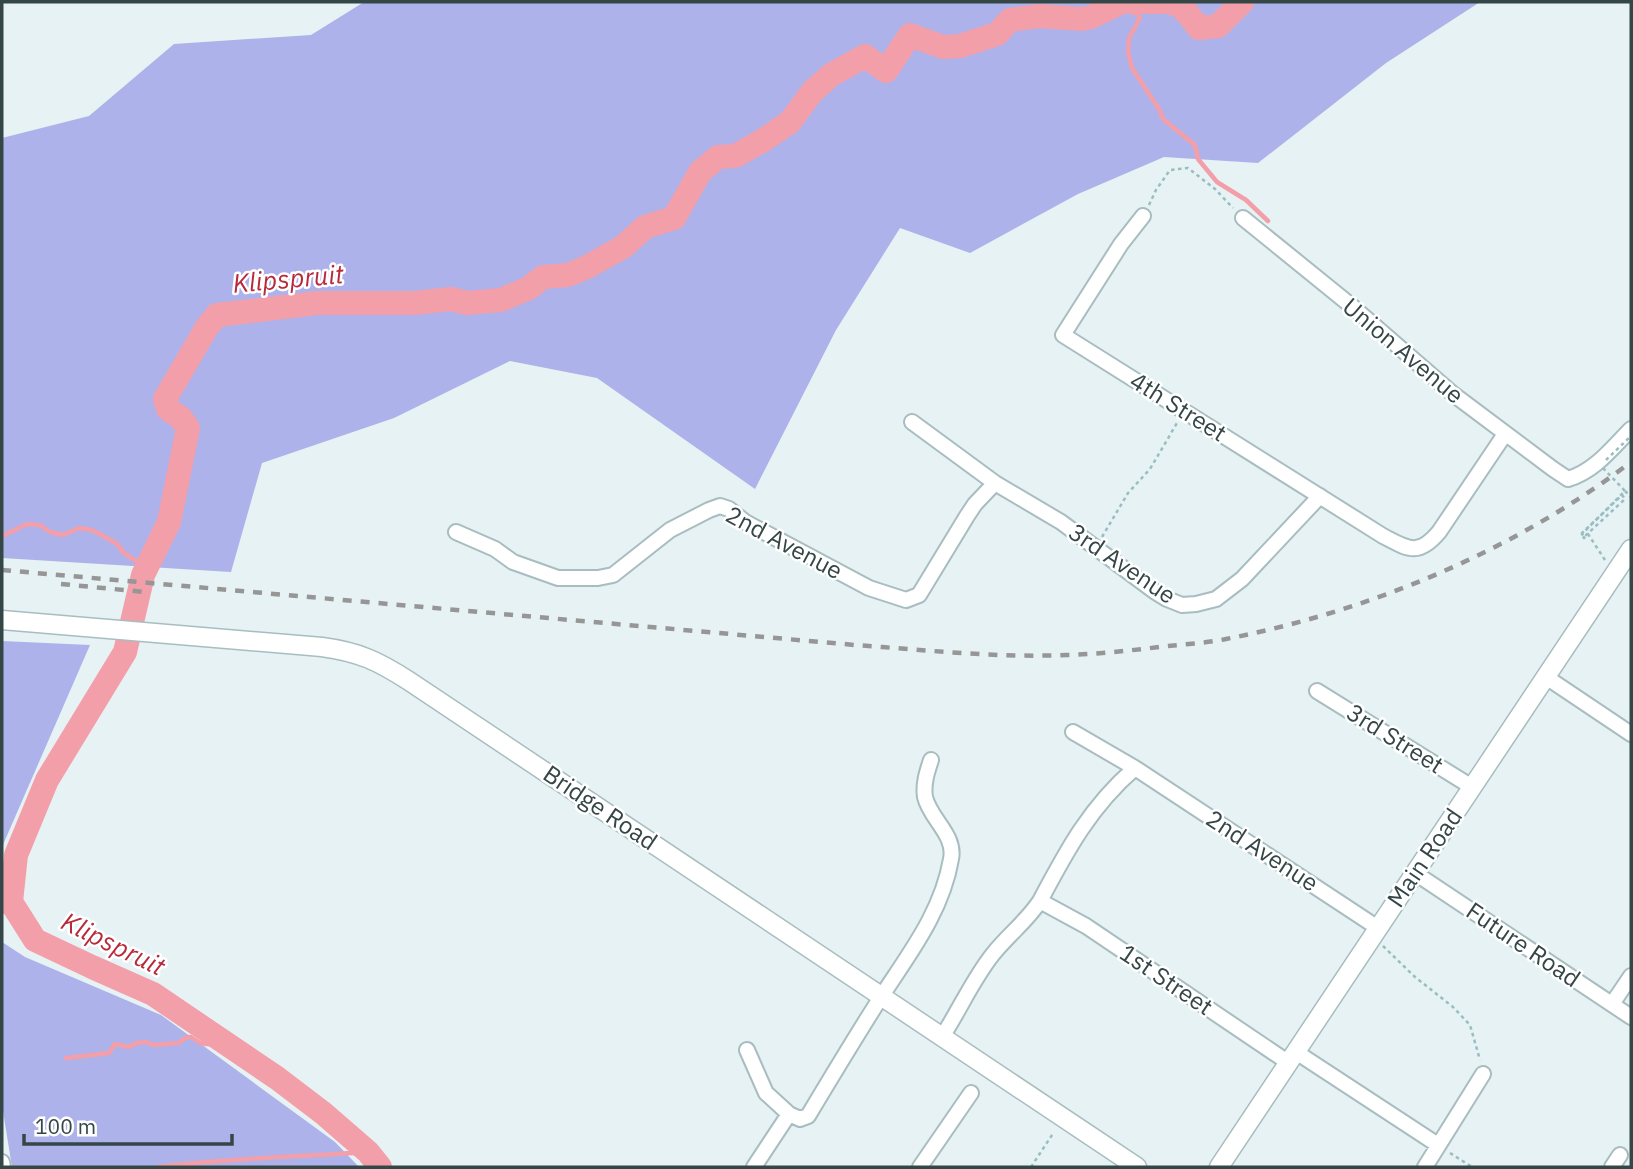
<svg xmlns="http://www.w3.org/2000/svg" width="1633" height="1169" font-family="'IBM Plex Sans',sans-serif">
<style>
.green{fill:#adb2ea}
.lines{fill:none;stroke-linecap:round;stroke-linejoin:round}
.stream{stroke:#f39faa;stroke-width:4.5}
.river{stroke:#f39faa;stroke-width:24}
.minor-casing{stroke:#a8bdc0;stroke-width:18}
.tertiary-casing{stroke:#a8bdc0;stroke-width:21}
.path{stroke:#99bec2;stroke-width:2.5;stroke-dasharray:3.5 3.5;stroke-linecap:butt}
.minor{stroke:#fff;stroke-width:14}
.tertiary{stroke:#fff;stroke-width:18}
.rail{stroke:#969696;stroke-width:4.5;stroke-dasharray:9 9;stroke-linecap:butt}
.path-bridge{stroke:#99bec2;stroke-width:2.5;stroke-dasharray:3.5 3.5;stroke-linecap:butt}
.labels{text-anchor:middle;stroke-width:5;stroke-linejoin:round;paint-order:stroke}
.street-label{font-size:24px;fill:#354647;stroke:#fff}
.water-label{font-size:26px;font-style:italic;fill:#b82939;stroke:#fff}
</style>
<rect width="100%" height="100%" fill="#e6f2f4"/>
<path class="green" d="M364 2H1480L1386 63 1258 163 1164 157 1078 194 970 253 900 228 836 330 755 489 597 378 510 361 394 418 262 463 231 572 2 558V138L89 116 174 44 311 35Z
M2 641 90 645 2 847Z
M2 942 25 957 161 1015 335 1142 359 1167H12L2 1105Z"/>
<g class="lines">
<path class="stream" d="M1124 2 1140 18 1129 38 1128 52 1132 68 1159 109 1163 119 1195 145 1198 159 1217 182 1246 200 1268 221
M1107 10 1111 2
M2 536 27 524 40 525 50 532 63 535 79 528 92 530 116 543 124 553 147 568
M2 912 15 908
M66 1058 109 1053 115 1044 129 1047 136 1043 147 1042 153 1045 179 1043 185 1038 191 1037 200 1043 206 1044H226
M158 1167C228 1158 298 1157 368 1152"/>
<path class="river" d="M380 1167 368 1152 323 1113 277 1078 153 994 92 967 35 940 11 902 16 855 47 780 125 652 143 575 169 522 188 428 181 418 168 409 165 399 207 327 217 315 317 303H414L451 299 467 303 501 300 529 288 543 277 568 275 587 267 623 247 645 227 674 218 700 172 718 157 735 156 762 141 790 122 812 92 831 75 865 56 886 71 910 35 943 47 960 46 997 34 1010 20 1040 16 1081 19 1091 17 1120 3 1124 2H1171L1184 9 1199 28 1218 26 1242 2"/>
<g class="minor-casing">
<path id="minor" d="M1143 216 1121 244 1063 335 1383 536C1408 549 1418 557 1439 532L1505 434
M1243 218 1354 308 1453 394 1553 469 1568 479C1595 471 1612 448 1631 429
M912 422 995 483 1061 522 1154 591 1167 599 1182 605 1196 604 1216 599 1242 579 1320 496
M456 532 495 549 513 562 558 578H598L613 575 670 530 709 510 720 506 729 509 745 522 869 588 906 600 919 595 967 516 975 504 995 483
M1546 677 1631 734
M1317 691 1472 787
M1073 732 1135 768 1378 928
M1415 873 1631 1017
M1040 901 1086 926 1289 1063
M1612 1004 1631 976
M942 1037C960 1009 973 979 993 954 1008 935 1027 921 1040 901 1067 850 1090 807 1135 768
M747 1050 766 1093 789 1114 800 1119 808 1116C832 1076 856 1036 881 997 909 954 942 912 951 859 956 835 930 819 925 797 923 784 927 772 931 760
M1296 1052 1438 1145
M2 1162 3 1167
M754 1167 789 1114
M920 1167 971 1093
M1425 1167 1483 1074
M1612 1167 1620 1155"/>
</g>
<g class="tertiary-casing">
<path id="tertiary" d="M2 620 322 647C359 652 378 661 409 681L1137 1167
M1219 1167 1631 549"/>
</g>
<path class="path" d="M1149 205 1156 190 1170 170 1188 168 1215 189 1233 208
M1625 491 1631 497
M1102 537 1128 493 1150 469 1177 423
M1605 560 1588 534 1584 538 1581 534 1622 495 1625 499
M1383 946 1415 977 1453 1007 1470 1025 1480 1060
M1450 1153 1472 1167
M1031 1167 1054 1132"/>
<use href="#minor" class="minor"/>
<use href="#tertiary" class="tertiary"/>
<path class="rail" d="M2 570 855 645C926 650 997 658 1067 655 1101 654 1134 650 1168 646 1187 644 1207 643 1226 639 1370 611 1514 551 1631 462
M61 584 145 592"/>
<path class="path-bridge" d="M1606 460 1631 436
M1603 468 1625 491 1582 534 1584 537 1625 499"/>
</g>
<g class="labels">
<g class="street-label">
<text transform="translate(1403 351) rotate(40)" y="8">Union Avenue</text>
<text transform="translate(1178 407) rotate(32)" y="8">4th Street</text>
<text transform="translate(784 543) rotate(28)" y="8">2nd Avenue</text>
<text transform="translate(1122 564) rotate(34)" y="8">3rd Avenue</text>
<text transform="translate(1395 739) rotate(32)" y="8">3rd Street</text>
<text transform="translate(600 808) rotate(34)" y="8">Bridge Road</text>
<text transform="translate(1262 851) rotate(33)" y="8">2nd Avenue</text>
<text transform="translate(1425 858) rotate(-56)" y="8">Main Road</text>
<text transform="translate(1523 945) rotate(34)" y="8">Future Road</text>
<text transform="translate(1166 980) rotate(34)" y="8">1st Street</text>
</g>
<g class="water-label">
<text transform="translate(288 279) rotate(-5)" y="9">Klipspruit</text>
<text transform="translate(113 944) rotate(26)" y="9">Klipspruit</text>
</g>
</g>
<rect width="1633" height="1169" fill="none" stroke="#354647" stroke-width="7"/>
<path d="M24 1134v10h208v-10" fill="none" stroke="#354647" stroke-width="3.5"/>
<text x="35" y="1134" font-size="21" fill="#354647" stroke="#ffffff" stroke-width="5" paint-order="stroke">100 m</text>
</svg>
